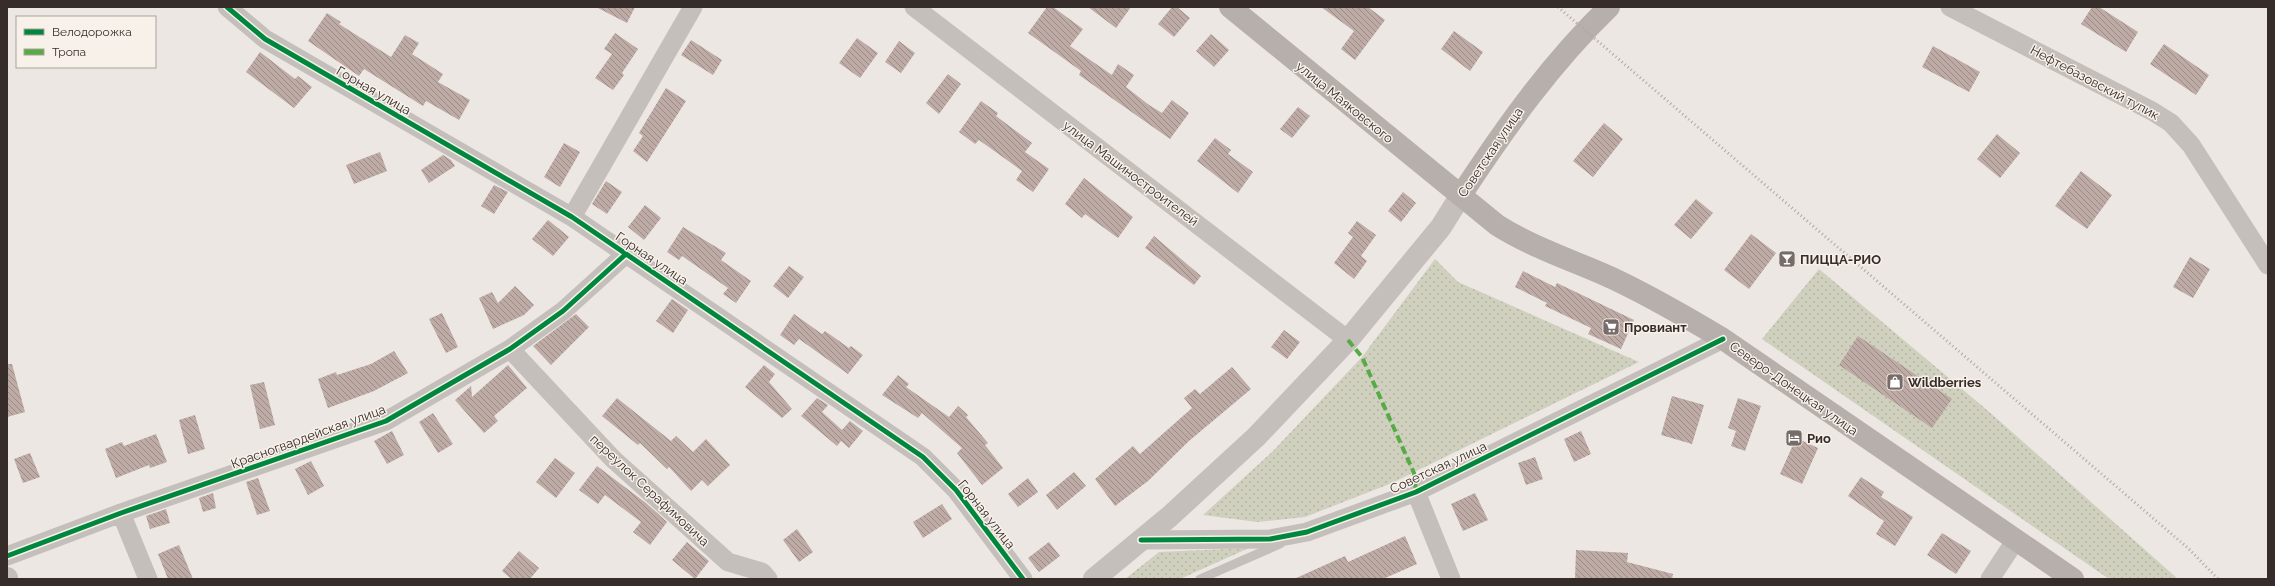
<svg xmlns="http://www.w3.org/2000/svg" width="2275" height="586" font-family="Raleway,sans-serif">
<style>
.grass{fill:url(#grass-dots)}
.building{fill:url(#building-back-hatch)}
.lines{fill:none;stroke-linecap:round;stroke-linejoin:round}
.service{stroke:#c5bfbb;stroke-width:9}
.minor{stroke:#c5bfbb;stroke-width:19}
.tertiary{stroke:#c5bfbb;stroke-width:22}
.secondary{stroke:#b6afac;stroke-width:22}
.rail{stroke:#ada8a5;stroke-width:3;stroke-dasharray:1 3;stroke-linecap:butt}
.quiet{stroke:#55ab44;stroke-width:4;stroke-dasharray:8 4;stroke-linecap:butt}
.cycleway-casing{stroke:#f8f1ea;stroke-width:8}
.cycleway{stroke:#00873e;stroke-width:5}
.labels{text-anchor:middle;stroke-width:3;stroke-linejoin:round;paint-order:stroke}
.street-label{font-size:13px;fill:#362c2a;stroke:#f8f1ea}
.poi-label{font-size:13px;font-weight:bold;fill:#362c2a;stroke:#f8f1ea;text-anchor:start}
</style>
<defs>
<pattern id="grass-dots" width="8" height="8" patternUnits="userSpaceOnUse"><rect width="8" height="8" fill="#cfd0be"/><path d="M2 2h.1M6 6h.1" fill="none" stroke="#b2b3a3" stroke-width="1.8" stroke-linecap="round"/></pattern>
<pattern id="building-back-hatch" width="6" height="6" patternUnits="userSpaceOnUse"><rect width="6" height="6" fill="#beaba6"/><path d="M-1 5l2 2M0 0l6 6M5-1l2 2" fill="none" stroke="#9b8b87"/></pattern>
</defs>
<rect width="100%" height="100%" fill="#ece7e2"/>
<path class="grass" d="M1435 259 1458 282 1639 362 1392 483 1305 517 1257 522 1203 515 1273 451 1362 357Z
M1819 269 1987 410 2178 579H2109L1762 339Z
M1249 548 1180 579H1125L1159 552Z"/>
<path class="building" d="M596 7H635L627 23Z
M1047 7H1053L1083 29 1070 46 1112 75 1118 64 1134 75 1126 87 1149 105 1162 113 1172 100 1189 113 1170 139 1079 75 1081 71 1028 33Z
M1088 7H1131L1116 28Z
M1172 7H1177L1190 18 1174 37 1158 24Z
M1321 7H1368L1385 20 1355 60 1341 49 1354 31Z
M2092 7H2099L2138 32 2126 52 2081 24Z
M327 13 341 22 339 24 391 57 405 35 419 43 412 54 443 74 438 82 470 100 459 120 426 101 423 106 364 69 359 76 308 41Z
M1454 31 1483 52 1470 71 1441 49Z
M615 33 638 49 622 73 624 75 613 90 595 78 612 54 604 49Z
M1211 34 1229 50 1214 67 1196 51Z
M857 38 878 53 860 78 839 63Z
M691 40 722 60 713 75 681 55Z
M899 41 915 53 901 73 885 62Z
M2164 44 2209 75 2196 95 2150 64Z
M1933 46 1980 72 1969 92 1922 67Z
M260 52 295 79 298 76 312 87 294 108 246 72Z
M948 74 961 84 939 114 926 103Z
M666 88 686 101 647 162 633 151 643 136 639 133Z
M981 101 998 113 996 116 1032 143 1025 152 1049 169 1033 192 1016 180 1022 171 979 140 975 144 959 132Z
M1298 107 1310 116 1292 138 1280 129Z
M1604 123 1623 139 1593 177 1573 161Z
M1997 134 2020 153 2000 178 1977 159Z
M1215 138 1231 150 1228 154 1253 172 1238 193 1197 161Z
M564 143 580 152 560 187 544 177Z
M380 152 387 171 354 184 346 165Z
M443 155 451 160 455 166 429 183 421 170Z
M2081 171 2112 195 2087 229 2055 206Z
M1084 178 1133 217 1118 238 1085 214 1082 218 1065 204Z
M606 181 622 192 607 214 592 204Z
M494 185 508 192 494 214 481 206Z
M1403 192 1416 203 1401 222 1388 211Z
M1696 199 1713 213 1691 239 1674 225Z
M645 205 661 218 644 240 628 227Z
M548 220 569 237 553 256 532 239Z
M1357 221 1376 235 1361 256 1367 261 1354 279 1334 263 1353 237 1348 233Z
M683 227 726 253 721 260 751 281 736 303 723 294 728 288 682 256 679 260 667 252Z
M1751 234 1776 253 1749 289 1724 270Z
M1154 236 1201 276 1194 285 1145 248Z
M2190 257 2210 269 2193 298 2173 287Z
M789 266 804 277 788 298 773 286Z
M1523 271 1555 287 1557 283 1634 320 1621 349 1588 334 1591 328 1545 306 1547 303 1515 287Z
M515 286 534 305 524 315 493 329 479 298 492 292 498 303Z
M672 299 688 310 673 333 656 321Z
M442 313 458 347 446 353 429 319Z
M576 314 589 327 551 365 533 346Z
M794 314 822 334 825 331 849 348 851 346 863 355 848 374 799 339 794 345 780 335Z
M1284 330 1300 342 1287 359 1271 347Z
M1858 336 1952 399 1932 428 1839 365Z
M394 351 408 373 374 391 328 408 318 379 336 372 337 375 371 364Z
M7 364H12L25 412 7 417Z
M508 365 527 388 494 416 498 421 484 433 455 400 471 386 472 397Z
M764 365 775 374 769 382 792 409 782 418 745 387Z
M1232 367 1251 389 1189 441 1148 481 1115 506 1095 479 1133 446 1140 454 1192 408 1184 398 1195 389 1200 394Z
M898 375 909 384 906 387 949 417 958 406 968 415 966 417 988 443 985 445 1003 468 982 485 957 453 962 448 922 413 918 418 882 395Z
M264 382 275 425 260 429 250 385Z
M1672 396 1704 405 1692 444 1661 435Z
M617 398 671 441 676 436 693 452 706 439 730 465 708 486 702 480 691 491 669 467 667 469 640 443 638 445 602 416Z
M817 398 828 405 822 412 842 430 850 421 863 431 849 448 841 441 837 446 801 416Z
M1738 398 1761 406 1745 451 1731 446 1736 431 1728 428Z
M433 413 453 444 438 453 419 422Z
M195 415 205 449 188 454 179 420Z
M392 431 404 455 387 464 374 441Z
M1581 431 1591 454 1574 462 1564 439Z
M156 434 167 462 150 468 149 465 116 478 105 449 122 442 124 446Z
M1796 438 1818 448 1802 484 1780 474Z
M30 453 40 477 23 483 14 459Z
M1535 457 1543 479 1526 485 1518 463Z
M555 458 575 473 556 498 536 482Z
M311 461 324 486 308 495 295 469Z
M597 466 646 503 667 522 650 545 633 532 641 522 605 495 598 504 579 490Z
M1074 472 1086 486 1057 510 1046 495Z
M1861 477 1884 492 1881 497 1913 517 1895 546 1876 534 1884 521 1848 496Z
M258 478 270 511 257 515 246 482Z
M1028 478 1038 492 1018 507 1008 494Z
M213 493 216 508 203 512 199 498Z
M1475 493 1488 520 1463 531 1451 504Z
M942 504 952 519 923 538 913 522Z
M166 509 170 523 150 529 146 516Z
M797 529 813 552 799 562 783 540Z
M1942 533 1971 551 1956 574 1927 555Z
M1405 536 1417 564 1383 579H1294L1345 556 1348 562Z
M687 542 709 561 695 579 672 560Z
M1049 542 1060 556 1039 572 1028 558Z
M179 545 193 579H168L158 554Z
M1576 550 1628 553 1627 562 1673 574 1672 579H1575Z
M519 551 539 568 530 579H511L502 571Z"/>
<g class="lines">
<path class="service" d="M1200 579 1280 544"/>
<path class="minor" d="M227 7 265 39 572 217 923 457 956 490 1023 579
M914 7 1348 340
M1950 7 2152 111 2171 123 2191 145 2268 265
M572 217 693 7
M510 349 613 459 728 562 762 572 768 579
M1416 492 1451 579
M121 513 148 579
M1141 540 1270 539 1307 532 1416 492 1723 339
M7 556 121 513 386 421 510 349 563 311 626 254
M1990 579 2015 541"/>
<path class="tertiary" d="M7 578V579
M1094 579 1169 517 1256 437 1348 340 1441 227 1461 195"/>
<path class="secondary" d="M1230 7 1497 225C1533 248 1575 261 1614 279 1652 297 1688 318 1723 339L2073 579
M1461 195C1505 128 1551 63 1609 7"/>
<path class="rail" d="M1558 7 2189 549 2218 579"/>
<path class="quiet" d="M1348 340 1362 357 1414 473 1416 492"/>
<g class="cycleway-casing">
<path id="cycleway" d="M227 7 265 39 572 217 923 457 956 490 1023 579
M1141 540 1270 539 1307 532 1416 492 1723 339
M7 556 121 513 386 421 510 349 563 311 626 254"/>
</g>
<use href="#cycleway" class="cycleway"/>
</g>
<defs>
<g id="bar-square" transform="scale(0.9)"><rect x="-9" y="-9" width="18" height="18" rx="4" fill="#766d6a" stroke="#f8f1ea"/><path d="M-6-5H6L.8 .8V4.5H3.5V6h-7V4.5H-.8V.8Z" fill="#fff"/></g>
<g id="supermarket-square" transform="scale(0.9)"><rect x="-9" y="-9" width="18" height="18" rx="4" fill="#766d6a" stroke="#f8f1ea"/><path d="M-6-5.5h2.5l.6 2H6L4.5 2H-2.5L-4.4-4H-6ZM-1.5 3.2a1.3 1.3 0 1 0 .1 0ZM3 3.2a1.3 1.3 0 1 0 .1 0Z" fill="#fff"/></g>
<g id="shop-square" transform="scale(0.9)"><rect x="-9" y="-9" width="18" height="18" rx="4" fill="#766d6a" stroke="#f8f1ea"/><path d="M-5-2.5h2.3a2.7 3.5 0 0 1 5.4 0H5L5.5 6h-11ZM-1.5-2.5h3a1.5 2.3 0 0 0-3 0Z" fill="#fff"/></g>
<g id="hotel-square" transform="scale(0.9)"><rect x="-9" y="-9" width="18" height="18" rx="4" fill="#766d6a" stroke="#f8f1ea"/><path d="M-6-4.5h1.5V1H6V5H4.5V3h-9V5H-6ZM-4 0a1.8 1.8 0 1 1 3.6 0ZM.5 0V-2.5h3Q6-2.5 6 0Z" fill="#fff"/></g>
</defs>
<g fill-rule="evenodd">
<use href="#bar-square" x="1787" y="259"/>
<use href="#supermarket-square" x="1611" y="327"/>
<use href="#shop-square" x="1895" y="382"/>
<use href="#hotel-square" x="1794" y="438"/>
</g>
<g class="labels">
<g class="street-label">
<text transform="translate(2095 82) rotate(28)" y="5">Нефтебазовский тупик</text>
<text transform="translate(374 90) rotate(30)" y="5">Горная улица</text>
<text transform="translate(1345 102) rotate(39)" y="5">улица Маяковского</text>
<text transform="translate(1490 152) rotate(-56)" y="5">Советская улица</text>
<text transform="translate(1131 173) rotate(37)" y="5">улица Машиностроителей</text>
<text transform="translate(652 258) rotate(34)" y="5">Горная улица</text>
<text transform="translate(1794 388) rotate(35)" y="5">Северо-Донецкая улица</text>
<text transform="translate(308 436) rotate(-20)" y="5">Красногвардейская улица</text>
<text transform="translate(1438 467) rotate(-25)" y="5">Советская улица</text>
<text transform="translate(650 490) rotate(43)" y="5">переулок Серафимовича</text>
<text transform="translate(987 514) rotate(52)" y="5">Горная улица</text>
</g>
<g class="poi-label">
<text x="1800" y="264">ПИЦЦА-РИО</text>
<text x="1624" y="332">Провиант</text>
<text x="1908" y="387">Wildberries</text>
<text x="1807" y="443">Рио</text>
</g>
</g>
<rect width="2275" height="586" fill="none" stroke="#362c2a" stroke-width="16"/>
<rect x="16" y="16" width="140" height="52" fill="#f8f1ea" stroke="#aaa29d"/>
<rect x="24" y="29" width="20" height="6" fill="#00873e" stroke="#aaa29d"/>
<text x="52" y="36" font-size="12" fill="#362c2a">Велодорожка</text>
<rect x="24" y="49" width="20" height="6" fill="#55ab44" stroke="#aaa29d"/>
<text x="52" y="56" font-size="12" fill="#362c2a">Тропа</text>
</svg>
